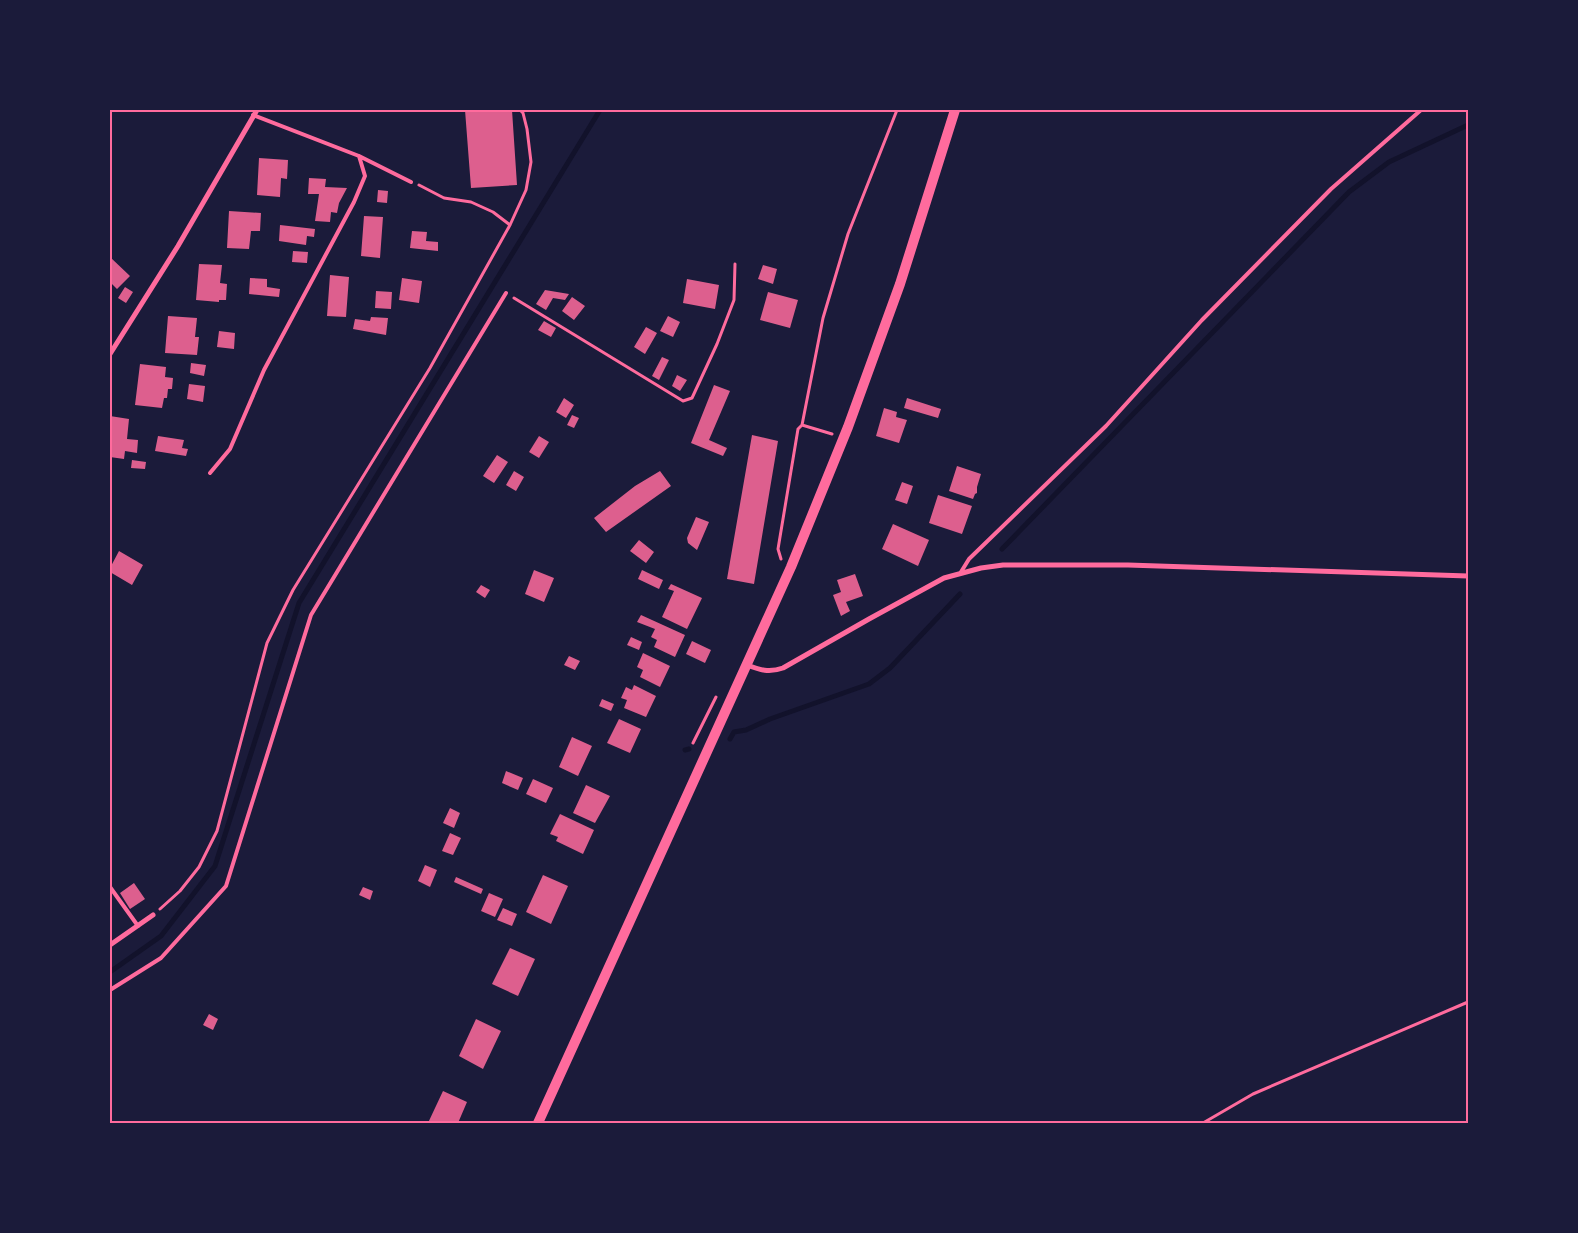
<svg xmlns="http://www.w3.org/2000/svg" width="1578" height="1233" font-family="Cabin,sans-serif">
<style>
.lines{fill:none;stroke-linecap:round;stroke-linejoin:round}
.stream{stroke:#12122b;stroke-width:5}
.building{fill:#dd5f8e}
.path{stroke:#ff6b9d;stroke-width:3}
.service{stroke:#ff6b9d;stroke-width:4}
.minor{stroke:#ff6b9d;stroke-width:5}
.secondary{stroke:#ff6b9d;stroke-width:10}
.neatline{fill:none;stroke:#ff6b9d;stroke-width:2}
</style>
<rect width="100%" height="100%" fill="#1b1b3a"/>
<g class="lines">
<path class="stream" d="M1002 549 1349 192 1389 162 1468 125
M730 739 734 732 746 730 770 719 869 684 890 668 960 594
M685 750 689 749
M110 972 161 936 215 866 299 603 600 110"/>
</g>
<path class="building" d="M465 110H512L517 185 471 188Z
M259 158 288 160 287 179 281 178 280 197 257 195Z
M309 178 326 179 325 187 347 188 339 203 337 213 331 212 330 222 315 221 319 194H308Z
M378 190 388 191 387 203 377 202Z
M229 211 261 213 260 231H251L249 249 227 248Z
M364 216 383 217 380 258 361 256Z
M280 225 315 229 314 237 307 236 306 245 279 241Z
M412 231 427 232 426 241 438 242V251L410 248Z
M293 251 308 252 307 263 292 262Z
M110 257 130 276 117 289 110 282Z
M199 264 222 265 220 283 227 284 226 300H219V302L196 300Z
M763 265 777 269 773 284 758 279Z
M330 275 349 277 346 317 327 316Z
M250 278 267 279V287L280 289 279 297 249 294Z
M402 278 422 281 419 303 399 300Z
M687 279 719 285 715 309 683 303Z
M125 287 133 292 126 303 118 298Z
M545 290 569 294 565 300 553 298 546 310 536 304Z
M376 291 392 292 391 309 375 308Z
M768 292 798 300 790 328 760 320Z
M572 297 585 306 574 320 562 311Z
M168 316 197 318 195 337H199L197 355 165 353Z
M668 316 680 322 673 337 660 331Z
M371 317 388 318 386 335 353 329 355 319 370 321Z
M544 321 556 328 551 337 538 330Z
M646 327 657 333 645 354 634 347Z
M219 331 235 333 234 349 217 347Z
M662 357 669 360 659 380 652 376Z
M191 363 206 365 204 376 190 373Z
M140 364 166 367 165 377 173 378 172 389H168L167 398H164L162 408 135 405Z
M677 375 687 380 680 391 672 386Z
M189 384 205 386 203 402 187 399Z
M714 385 730 391 709 440 727 448 723 456 691 443Z
M564 398 574 405 566 418 556 412Z
M907 398 941 409 938 418 904 408Z
M884 408 897 412 896 417 907 420 899 443 876 436Z
M572 415 579 418 574 428 567 425Z
M110 416 129 419 127 439 138 440 137 453 125 451 124 459 110 457Z
M752 435 778 441 754 584 727 579Z
M158 436 184 440 182 448 188 449 186 456 155 451Z
M539 436 549 442 539 458 529 452Z
M497 455 508 462 494 483 483 476Z
M132 460 146 462 145 469 131 468Z
M957 466 981 474 977 487V493L975 494 973 499 949 491Z
M514 471 524 477 516 491 506 485Z
M660 471 671 486 606 532 594 518 635 486Z
M902 482 913 486 907 504 895 500Z
M938 495 972 506 962 534 929 523Z
M696 517 709 522 697 550 688 543 687 538Z
M893 524 929 540 918 566 882 549Z
M639 540 654 552 646 563 630 551Z
M119 551 143 565 132 585 110 572V568Z
M534 570 554 578 544 602 525 594Z
M642 570 663 580 659 589 638 579Z
M855 574 863 596 846 602 850 611 841 616 833 595 841 592 837 580Z
M671 584 702 598 687 629 662 617 674 591 668 589Z
M481 585 490 590 485 598 476 592Z
M641 615 685 635 675 657 654 647 657 640 651 637 655 629 637 622Z
M631 637 642 642 639 650 627 645Z
M692 641 711 650 705 663 686 654Z
M643 653 670 666 660 687 640 677 643 670 637 667Z
M569 656 580 661 575 670 564 665Z
M634 685 656 696 646 717 624 708 627 700 621 698 626 687 632 690Z
M602 699 614 704 611 711 599 706Z
M619 719 641 729 630 753 607 743Z
M572 737 592 746 578 776 559 767Z
M506 771 523 778 518 790 502 783Z
M533 779 553 788 546 803 526 794Z
M586 785 610 796 595 823 573 813Z
M450 808 460 813 454 828 443 823Z
M560 814 594 830 583 854 556 841 558 837 550 834Z
M450 833 461 838 453 855 442 851Z
M425 865 437 870 430 887 418 881Z
M543 875 568 886 551 924 526 912Z
M456 877 483 889 481 894 454 882Z
M134 883 145 899 130 909 120 893Z
M363 887 373 891 370 900 359 895Z
M489 893 503 899 495 917 481 911Z
M503 908 517 914 512 926 497 920Z
M510 948 535 959 518 996 492 984Z
M209 1014 218 1019 213 1030 203 1025Z
M476 1019 501 1031 483 1069 459 1056Z
M443 1091 467 1102 458 1123H428Z"/>
<g class="lines">
<path class="path" d="M419 185 444 198 471 202 493 212 510 225
M514 298 683 401 692 398 717 344 734 300 735 264
M802 425 823 318 848 234 897 110
M781 559 778 549 798 429 802 425 832 434
M693 743 716 697
M160 909 180 891 199 867 217 831 267 643 293 590 430 368 510 225 526 190 531 162 527 129 523 113 520 110
M1203 1123 1253 1094 1468 1002"/>
<path class="service" d="M253 115 359 156 411 182
M210 473 230 449 264 370 354 202 365 176 359 156
M961 572 969 559 1106 426 1202 320 1331 189 1421 110
M110 887 138 926
M110 990 161 958 226 886 311 615 506 293"/>
<path class="minor" d="M110 354 178 246 257 110
M747 665C760 670 769 673 783 668L869 619 944 578 981 568 1003 565H1128L1468 576
M110 945 153 915"/>
<path class="secondary" d="M538 1123 791 567 848 427 900 284 955 110"/>
</g>
<rect width="1578" height="1233" fill="none" stroke="#1b1b3a" stroke-width="222"/>
<rect x="111" y="111" width="1356" height="1011" class="neatline"/>
</svg>
